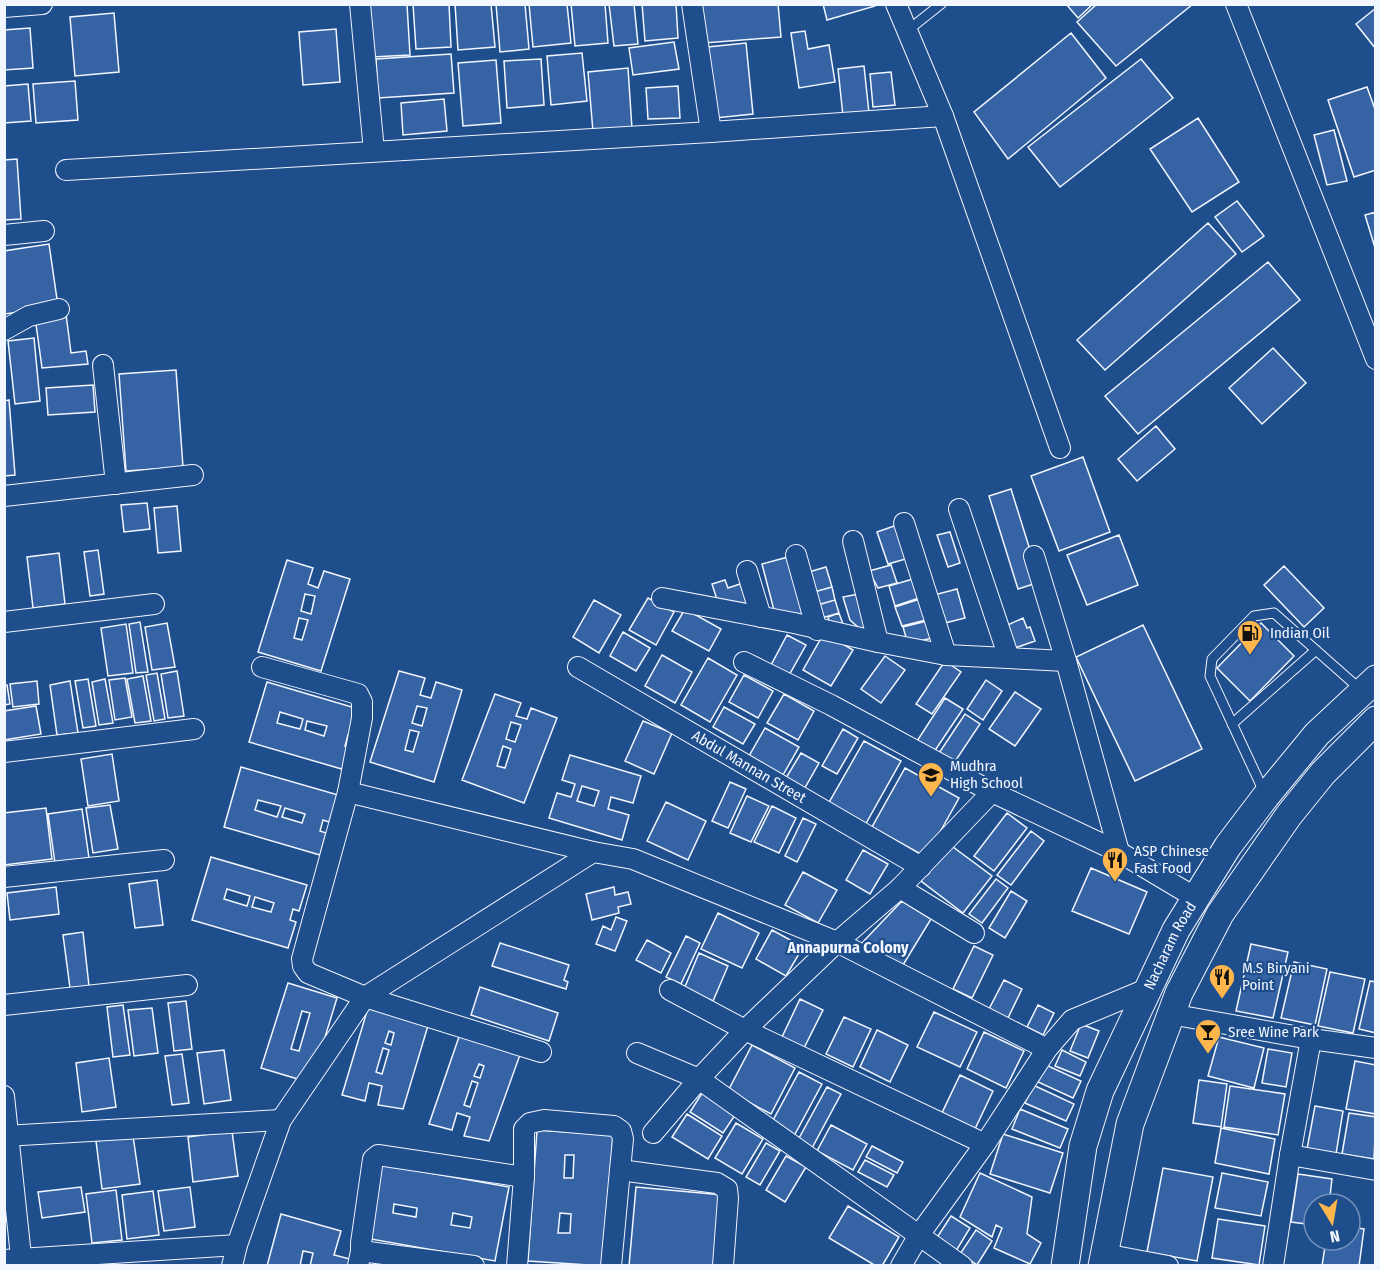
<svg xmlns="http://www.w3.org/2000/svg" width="1380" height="1270" font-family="'Fira Sans Condensed',sans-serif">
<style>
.building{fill:#3563a3;stroke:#f2f6ff;stroke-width:1.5;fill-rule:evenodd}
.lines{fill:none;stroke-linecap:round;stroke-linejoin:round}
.service-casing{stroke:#f2f6ff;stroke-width:11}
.minor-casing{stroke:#f2f6ff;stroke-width:22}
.secondary-casing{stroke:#f2f6ff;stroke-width:29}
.service{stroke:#1f4e8c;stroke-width:9}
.minor{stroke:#1f4e8c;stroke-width:20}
.secondary{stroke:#1f4e8c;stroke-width:27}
.labels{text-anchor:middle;stroke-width:4.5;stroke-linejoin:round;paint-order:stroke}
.poi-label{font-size:15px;fill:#f2f6ff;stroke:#1f4e8c;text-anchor:start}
.street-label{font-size:15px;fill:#f2f6ff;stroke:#1f4e8c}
.neighbourhood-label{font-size:16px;font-weight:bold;fill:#f2f6ff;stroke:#1f4e8c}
</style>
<rect width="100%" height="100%" fill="#1f4e8c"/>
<path class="building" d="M369 4H407L410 55 372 57Z
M413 4H449L451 47 416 49Z
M455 4H491L495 47 458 50Z
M496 4H525L529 49 500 52Z
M529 4H567L571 43 533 47Z
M571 4H605L608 43 575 46Z
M609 4H634L638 44 614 46Z
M642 4H676L678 38 645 41Z
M701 4H778L781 37 704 43Z
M823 4H875V6L827 20Z
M1066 4H1093L1078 18Z
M1097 4H1193L1116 66 1077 22Z
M1376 8V49L1356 24Z
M114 13 119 72 75 76 70 17Z
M30 28 33 68 4 70V30Z
M336 29 340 82 303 85 299 32Z
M805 31 808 49 829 45 835 82 799 88 791 33Z
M1071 33 1106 78 1008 159 974 112Z
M674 42 679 69 633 75 629 48Z
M746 43 753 114 715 118 708 47Z
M582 53 587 101 551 105 547 56Z
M451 54 454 93 378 98 376 59Z
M541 59 544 105 507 108 504 61Z
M1141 59 1173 98 1060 187 1028 147Z
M496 60 501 123 463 126 458 63Z
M864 66 869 113 843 116 838 69Z
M628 68 632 129 593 132 588 72Z
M891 72 895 105 873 107 870 74Z
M75 81 78 120 36 123 33 84Z
M28 84 31 121 4 123V86Z
M678 86 680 118 648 119 646 88Z
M1367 87 1376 112V170L1354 177 1328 100Z
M444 99 447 131 403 135 401 103Z
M1198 118 1239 182 1192 212 1150 149Z
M1334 130 1347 181 1327 185 1314 135Z
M17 159 21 219 4 220V160Z
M1237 201 1264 236 1242 252 1215 217Z
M1376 212V251L1365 215Z
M1208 223 1236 254 1105 370 1077 340Z
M49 244 58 306 5 314 4 251Z
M1268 262 1300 300 1138 434 1105 396Z
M66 314 71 353 86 351 88 364 42 368 35 317Z
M34 338 40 401 15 404 8 341Z
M1273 348 1306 383 1262 424 1229 388Z
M176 370 183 467 126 471 119 374Z
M93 385 95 412 48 415 46 388Z
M9 400 15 475 4 476V401Z
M1156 426 1175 449 1137 481 1118 459Z
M1083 457 1110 532 1059 551 1031 476Z
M1011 489 1040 582 1018 589 989 496Z
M147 503 150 529 124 532 121 505Z
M177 506 181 551 158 553 154 508Z
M897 525 909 558 888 564 877 532Z
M950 532 960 563 948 567 937 535Z
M1119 535 1138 585 1087 605 1067 555Z
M98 550 104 594 90 596 84 552Z
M59 553 65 604 33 608 27 557Z
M788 557 805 620 776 618 762 564Z
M287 560 313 568 308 584 318 588 324 571 350 579 321 671 258 652ZM305 594 315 596 311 614 301 611ZM299 618 308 620 302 640 294 638Z
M891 565 897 583 878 588 869 571Z
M1284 566 1324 608 1304 627 1264 585Z
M826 567 832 587 807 594 802 574Z
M913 579 919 598 895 606 889 586Z
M725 580 728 588 740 584 747 603 720 609 712 584Z
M832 587 835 600 811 607 807 594Z
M957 589 965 618 941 624 934 595Z
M864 593 868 636 850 620 843 597Z
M648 598 674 612 656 645 629 630Z
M920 599 926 620 902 626 895 607Z
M594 600 621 615 599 653 573 637Z
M835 600 839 613 815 620 811 607Z
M685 609 721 629 709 651 672 631Z
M839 613 844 627 832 633 828 617Z
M1023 618 1027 628 1030 627 1035 641 1015 648 999 629Z
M927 621 932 638 908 644 903 627Z
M140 622 148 672 136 673 129 624Z
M167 623 175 667 152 670 145 627Z
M1261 623 1294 656 1250 701 1217 668Z
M126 624 133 673 108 676 101 628Z
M1143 625 1202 749 1135 781 1076 657Z
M623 632 650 648 636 671 610 656Z
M824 633 853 650 831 686 803 670Z
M787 635 806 645 788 677 770 667Z
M662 655 692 672 675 703 645 686Z
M885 656 905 670 881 703 861 689Z
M708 658 737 675 710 722 681 705Z
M945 661 961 672 932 714 916 704Z
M177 671 184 716 168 718 161 674Z
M399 671 425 678 420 695 431 698 436 682 462 690 434 782 370 762ZM417 706 427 708 422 726 412 723ZM410 730 419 732 413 752 405 750Z
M157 673 165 719 154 721 146 675Z
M744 675 773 691 758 718 729 702Z
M143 676 151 721 135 723 127 679Z
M125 678 132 717 115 720 109 680Z
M88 679 96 726 83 728 75 681Z
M105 679 113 723 99 725 92 682Z
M986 680 1002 691 983 720 967 709Z
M37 681 39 704 13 707 10 684Z
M70 681 78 733 57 735 50 685Z
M267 682 362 710 355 737 348 735 345 746 351 748 345 770 249 742ZM280 712 303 719 300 729 277 723ZM307 721 327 726 324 736 305 730Z
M4 685H7L10 704 4 705Z
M1015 692 1041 709 1015 746 989 729Z
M495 694 521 703 516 716 527 719 531 708 557 718 524 803 462 780ZM511 722 521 725 515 742 506 739ZM503 746 511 749 505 768 497 766Z
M784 694 814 711 798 740 767 723Z
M945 698 963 709 934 752 917 741Z
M36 706 41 734 4 740V711Z
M724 707 755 724 743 744 713 727Z
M965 714 980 724 952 766 937 756Z
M643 721 672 733 654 774 625 761Z
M765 728 799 747 783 775 749 756Z
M843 729 858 738 837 774 822 766Z
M864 741 901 761 864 827 827 806Z
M801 753 819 763 802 793 783 783Z
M112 754 119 801 88 806 81 759Z
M570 755 641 776 633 803 611 797 608 809 629 815 622 840 549 818 557 793 571 797 575 784 562 780ZM582 786 599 791 594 806 577 801Z
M241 767 338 795 329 822 323 820 320 831 326 833 320 855 224 827ZM258 800 281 806 277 817 255 810ZM285 808 305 814 302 823 282 817Z
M905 768 959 798 926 857 872 827Z
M730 782 746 789 728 828 712 821Z
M747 796 769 806 751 842 730 833Z
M666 802 706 821 688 860 647 841Z
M110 805 118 849 93 853 86 808Z
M772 806 796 818 779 853 754 842Z
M46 808 52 859 4 865V813Z
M82 809 89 858 55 863 48 814Z
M1007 813 1027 828 994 871 974 856Z
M803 818 816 824 797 862 785 856Z
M1031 831 1044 841 1011 885 997 875Z
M949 844 992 876 963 913 921 881Z
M863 850 888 864 870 894 846 880Z
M211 857 307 885 299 911 293 909 290 920 296 922 288 948 192 920ZM227 889 250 896 247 906 224 899ZM255 897 274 903 271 912 252 907Z
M1091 868 1147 892 1129 934 1072 911Z
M803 872 837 890 818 923 785 905Z
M996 879 1008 888 982 923 969 914Z
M157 880 163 925 135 928 129 884Z
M56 887 59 914 10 920 7 893Z
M614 887 615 895 628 892 631 904 618 907 619 913 592 920 586 894Z
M1011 891 1027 901 1005 938 989 928Z
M902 901 931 919 900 970 859 946Z
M718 913 759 933 742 968 701 949Z
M616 917 627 921 615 951 596 944 603 926 611 930Z
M772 930 803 947 786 976 756 959Z
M83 932 89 986 70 988 63 935Z
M686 936 700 943 681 984 666 977Z
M647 940 671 953 661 973 636 960Z
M500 943 569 965 564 980 568 982 566 989 492 966Z
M1251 944 1288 952 1273 1018 1236 1011Z
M974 946 993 955 972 998 953 989Z
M699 953 728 966 713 1001 684 989Z
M1294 962 1327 969 1315 1025 1281 1018Z
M1330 972 1365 979 1353 1033 1318 1026Z
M1004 980 1022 989 1007 1020 988 1011Z
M1370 981 1376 982V1033L1359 1029Z
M288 983 337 998 311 1083 261 1068ZM302 1011 310 1013 299 1051 291 1049Z
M480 987 558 1013 549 1041 471 1015Z
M800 999 823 1010 804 1048 782 1037Z
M186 1001 192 1049 174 1051 168 1003Z
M370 1001 430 1019 403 1109 378 1105 382 1086 369 1083 365 1101 342 1095ZM389 1031 394 1033 391 1045 385 1043ZM383 1048 389 1050 382 1074 376 1072Z
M123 1005 130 1055 113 1057 107 1007Z
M1038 1005 1054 1013 1043 1035 1027 1027Z
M152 1008 158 1053 134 1056 128 1010Z
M934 1012 977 1032 960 1067 917 1047Z
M844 1017 871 1029 853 1067 826 1054Z
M1081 1024 1099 1031 1088 1058 1070 1051Z
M877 1030 908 1045 890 1082 860 1067Z
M461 1031 521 1052 489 1141 464 1136 470 1117 457 1113 452 1130 429 1124ZM479 1064 484 1066 480 1078 474 1076ZM472 1081 478 1083 470 1107 464 1105Z
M984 1032 1024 1051 1006 1088 967 1069Z
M1219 1037 1264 1048 1254 1088 1208 1076Z
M752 1045 795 1068 771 1114 728 1091Z
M1268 1049 1292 1053 1286 1087 1262 1083Z
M224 1050 231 1100 204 1104 197 1053Z
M1062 1050 1086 1062 1080 1076 1055 1066Z
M182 1054 189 1103 172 1105 165 1056Z
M109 1058 116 1107 82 1112 76 1063Z
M1355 1061 1376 1065V1114L1346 1109Z
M1046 1065 1081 1081 1073 1098 1038 1082Z
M799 1072 822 1084 794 1136 771 1124Z
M960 1075 993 1091 974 1131 941 1115Z
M1199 1080 1227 1084 1221 1127 1193 1123Z
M1033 1085 1074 1104 1066 1121 1025 1103Z
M1230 1086 1285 1094 1278 1135 1224 1127Z
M827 1087 841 1094 812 1148 798 1140Z
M704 1090 737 1112 723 1133 690 1112Z
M1315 1106 1343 1111 1336 1154 1307 1149Z
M1020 1109 1068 1129 1060 1148 1012 1129Z
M1349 1113 1376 1117 1374 1159 1342 1154Z
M687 1114 722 1136 708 1159 672 1137Z
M736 1123 763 1139 742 1174 715 1158Z
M831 1125 867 1144 853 1170 817 1151Z
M1221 1128 1275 1139 1269 1174 1215 1163Z
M537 1130 613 1135 604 1266 528 1261ZM565 1155H574L573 1178H564ZM560 1213 571 1214 570 1233H558Z
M232 1131 238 1176 193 1182 188 1137Z
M1003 1134 1063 1153 1050 1193 990 1174Z
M133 1136 140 1184 102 1189 96 1141Z
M766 1143 780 1151 760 1185 746 1177Z
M872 1146 903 1162 897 1173 866 1157Z
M786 1156 806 1167 785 1202 766 1190Z
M865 1160 894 1175 887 1187 858 1172Z
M379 1164 509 1187 495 1261 365 1238ZM394 1204 417 1208 416 1217 393 1213ZM453 1213 472 1217 470 1228 451 1225Z
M1163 1168 1213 1177 1197 1261 1147 1252Z
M980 1173 1032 1197 1027 1234 1041 1243 1030 1264 994 1248 1002 1228 996 1225 992 1237 960 1217Z
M1222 1173 1268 1182 1261 1216 1215 1208Z
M1298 1174 1332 1179 1329 1204H1314V1225L1291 1222Z
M81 1187 85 1212 42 1218 38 1192Z
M190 1187 195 1227 164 1231 158 1191Z
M636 1187 723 1195 717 1266H629Z
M116 1190 122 1240 92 1243 86 1194Z
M153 1191 159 1235 127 1239 122 1195Z
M848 1206 899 1237 882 1266H876L829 1238Z
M281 1214 341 1231 334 1255 350 1259 348 1266H310L313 1253 303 1251 300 1266H267Z
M951 1216 970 1228 956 1251 936 1239Z
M1218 1219 1265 1226 1259 1265 1212 1258Z
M1350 1227 1364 1229 1359 1266H1322L1326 1240H1350Z
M976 1230 992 1241 977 1265 960 1254Z"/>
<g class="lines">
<g class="service-casing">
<path id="service" d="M907 31 941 4
M1232 724 1316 650
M1265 794 1210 676 1212 659 1254 616 1274 613 1361 690"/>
</g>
<g class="minor-casing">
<g id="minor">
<path d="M360 4 374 151"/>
<path d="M692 4 711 132"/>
<path d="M896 4 943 116 1060 448"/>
<path d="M1236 4 1376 359"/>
<path d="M4 7 42 4"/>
<path d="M66 170 711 132 943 116"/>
<path d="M4 235 44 231"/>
<path d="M4 330 29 316 59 309"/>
<path d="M103 365 116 484"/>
<path d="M4 496 193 475"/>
<path d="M959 509 1009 658"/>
<path d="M904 523 946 655"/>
<path d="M853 541 878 642"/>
<path d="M796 555 817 630"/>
<path d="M1034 556 1066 661 1119 852"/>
<path d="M747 571 761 617"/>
<path d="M662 598 794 623 878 642 946 655 1066 661"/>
<path d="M4 622 154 604"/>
<path d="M744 662 831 705 992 792 1119 852 1196 898"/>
<path d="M262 667 358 694 362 702V718L348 792 302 959 303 966 308 973 365 997 541 1052"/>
<path id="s1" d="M578 667 921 867"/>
<path d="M4 752 194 729"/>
<path d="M348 792 593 852"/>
<path d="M4 877 164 860"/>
<path d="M900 888 974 933"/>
<path d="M670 990 745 1030 985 1144"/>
<path d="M4 1005 187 985"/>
<path d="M1170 1014 1311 1039 1376 1048"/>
<path d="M637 1053 699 1079 745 1030 837 942 900 888 992 792"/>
<path d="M4 1096 22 1266"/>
<path d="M653 1133 699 1079 962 1266"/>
<path d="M4 1136 281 1120"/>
<path d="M1290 1155 1376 1170"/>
<path d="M361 1251V1243L373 1159 378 1155 524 1177"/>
<path d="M1104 1254 1168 1266"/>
<path d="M4 1260 237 1245"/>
<path d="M232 1266 237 1245 281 1120 365 997 593 852 633 859 837 942 1047 1049"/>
<path d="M358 1266 361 1251 474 1266"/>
<path d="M517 1266 524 1177V1129L530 1123 544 1120 614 1126 621 1131 623 1139 620 1170 717 1183 727 1189 728 1198 723 1266"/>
<path d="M611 1266 620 1170"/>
<path d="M901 1266 919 1235 985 1144 1047 1049 1072 1020 1147 989"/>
<path d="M1273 1266 1290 1155 1311 1039"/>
</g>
</g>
<g class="secondary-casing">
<g id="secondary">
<path id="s2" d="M1065 1266 1083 1146 1100 1091 1176 930 1228 846 1266 796 1317 734 1376 679"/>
<path d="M1102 1266 1130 1124 1179 993 1220 914 1289 815 1323 773 1376 720"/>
</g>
</g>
<use href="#service" class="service"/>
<use href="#minor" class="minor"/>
<use href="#secondary" class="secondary"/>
</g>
<defs>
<g id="fuel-pin" transform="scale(1.35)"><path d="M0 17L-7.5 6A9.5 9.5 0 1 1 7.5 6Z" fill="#ffb74d" stroke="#1f4e8c"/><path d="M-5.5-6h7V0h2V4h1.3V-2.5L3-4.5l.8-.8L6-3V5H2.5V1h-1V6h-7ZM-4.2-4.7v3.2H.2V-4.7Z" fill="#111"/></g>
<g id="school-pin" transform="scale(1.35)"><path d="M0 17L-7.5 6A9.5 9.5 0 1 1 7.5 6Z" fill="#ffb74d" stroke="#1f4e8c"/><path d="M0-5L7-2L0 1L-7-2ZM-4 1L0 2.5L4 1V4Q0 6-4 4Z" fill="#111"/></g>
<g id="restaurant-pin" transform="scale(1.35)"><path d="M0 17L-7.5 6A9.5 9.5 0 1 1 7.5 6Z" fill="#ffb74d" stroke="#1f4e8c"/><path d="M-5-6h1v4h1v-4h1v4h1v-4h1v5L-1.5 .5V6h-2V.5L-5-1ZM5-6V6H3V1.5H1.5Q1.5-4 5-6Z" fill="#111"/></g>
<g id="bar-pin" transform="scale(1.35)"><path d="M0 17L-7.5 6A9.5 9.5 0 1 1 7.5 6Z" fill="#ffb74d" stroke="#1f4e8c"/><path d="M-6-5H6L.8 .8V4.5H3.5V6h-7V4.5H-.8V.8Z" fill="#111"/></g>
</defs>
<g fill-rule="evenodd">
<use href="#fuel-pin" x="1250" y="633"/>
<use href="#school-pin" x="931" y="775"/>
<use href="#restaurant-pin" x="1115" y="860"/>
<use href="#restaurant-pin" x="1222" y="977"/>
<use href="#bar-pin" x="1208" y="1032"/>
</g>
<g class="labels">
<g class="poi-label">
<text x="1270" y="638">Indian Oil</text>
<text x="950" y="771">Mudhra<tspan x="950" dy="17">High School</tspan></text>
<text x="1134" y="856">ASP Chinese<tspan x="1134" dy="17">Fast Food</tspan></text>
<text x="1242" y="973">M.S Biryani<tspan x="1242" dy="17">Point</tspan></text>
<text x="1228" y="1037">Sree Wine Park</text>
</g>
<g class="street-label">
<text dy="5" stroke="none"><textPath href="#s1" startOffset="198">Abdul Mannan Street</textPath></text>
<text dy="5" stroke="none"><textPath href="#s2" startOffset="340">Nacharam Road</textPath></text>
</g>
<g class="neighbourhood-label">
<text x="848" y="953">Annapurna Colony</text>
</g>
</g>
<rect width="1380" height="1270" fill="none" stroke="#f2f6ff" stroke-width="12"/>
<g transform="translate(1332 1222) rotate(169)"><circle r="28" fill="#1f4e8c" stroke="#7391ba" stroke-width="1.5"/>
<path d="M0-4.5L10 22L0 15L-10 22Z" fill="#ffb74d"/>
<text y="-9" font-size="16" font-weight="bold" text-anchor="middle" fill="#f2f6ff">N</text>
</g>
</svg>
